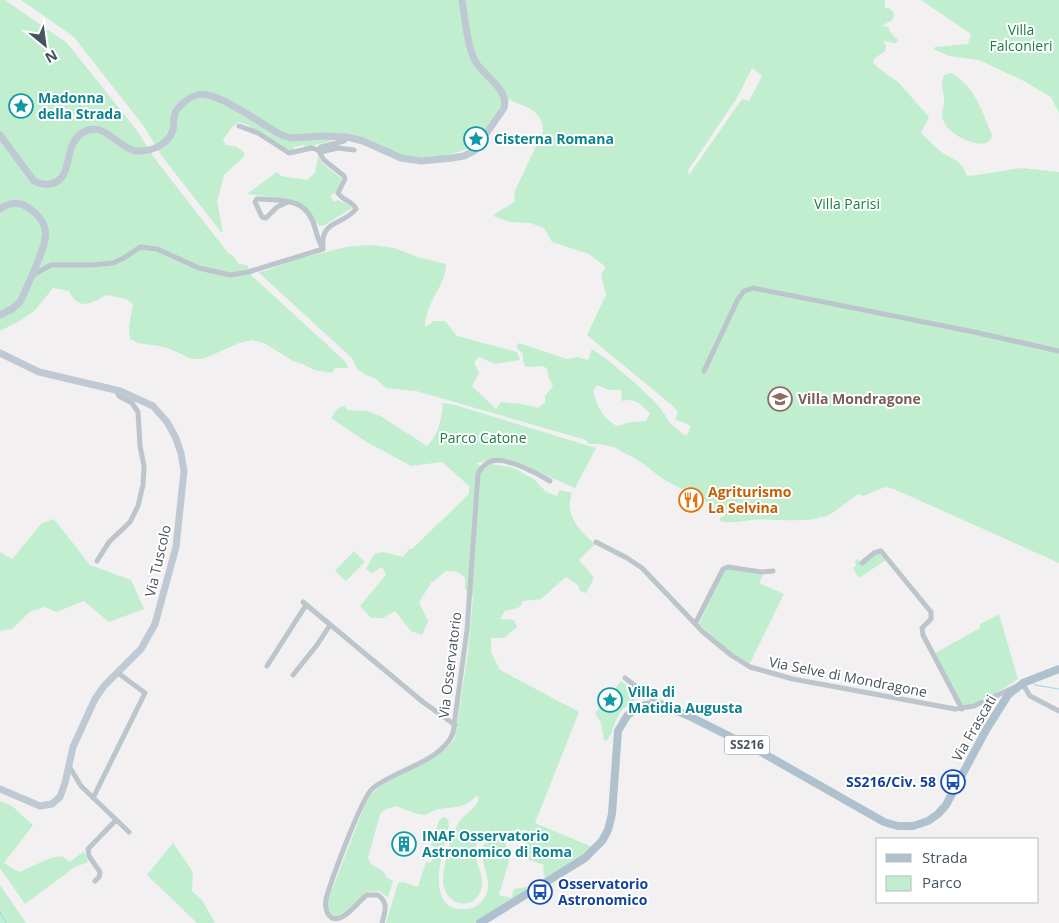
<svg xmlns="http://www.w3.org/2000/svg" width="1059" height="923" font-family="'Open Sans',sans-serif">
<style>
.green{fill:#c0eecf;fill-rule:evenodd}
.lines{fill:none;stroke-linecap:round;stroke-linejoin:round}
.stream{stroke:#8edcea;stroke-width:1}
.street{stroke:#bcc5cc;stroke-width:5}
.secondary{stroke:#bec9d3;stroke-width:7}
.primary{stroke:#b0c1ce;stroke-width:8}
.labels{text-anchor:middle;stroke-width:4;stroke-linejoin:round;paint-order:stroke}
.shield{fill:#fff;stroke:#7f878e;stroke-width:1}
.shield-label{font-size:12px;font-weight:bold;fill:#48545d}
.park-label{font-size:14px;fill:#197e45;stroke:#fff}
.culture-label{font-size:14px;font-weight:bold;fill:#0d838f;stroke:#fff;text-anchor:start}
.education-label{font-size:14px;font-weight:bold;fill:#785e54;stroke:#fff;text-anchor:start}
.food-label{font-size:14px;font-weight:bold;fill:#c56008;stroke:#fff;text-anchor:start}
.street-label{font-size:14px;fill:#48545d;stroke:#fff}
.transit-label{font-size:14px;font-weight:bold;fill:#164399;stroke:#fff;text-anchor:end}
</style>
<rect width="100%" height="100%" fill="#f2f0f0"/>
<path class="green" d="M0 0H5L67 43 138 132 155 159 228 253 234 257 239 264 247 265 252 276 346 362 348 368H335L332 373 314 370 303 364 293 361 264 343 252 340 239 343 203 359H192L170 349 159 346 138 343 130 339 129 327 133 304 126 299 106 295C90 304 79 311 69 291L53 288 35 310 21 320 0 331Z
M21 0H885V8H889L894 13V17L891 21 881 26 888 27 891 33 898 40 896 43 883 41 886 46 885 51 875 58 873 62 877 67 899 83 929 117 921 133C928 139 933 145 940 151 950 159 963 160 966 175L970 176 1021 168 1059 172V563L894 489 885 487 863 496 858 494 834 512 823 518 822 516C810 524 768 518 751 520 741 521 730 524 720 521V518L726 515 722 512 716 513 702 497 692 491 680 488 663 479 641 462 614 447 599 444H588L586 440 416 391 386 388 375 378 366 375 358 370 352 358 258 272 265 271 293 260 346 247 370 245 395 248 417 257 446 264C446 286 425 302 425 327L434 321H445L457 336 517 352 520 360 495 364 479 357 474 362 479 373 472 386 496 409 501 402 522 404 538 408 545 402V396L553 386 548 376 547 368 541 366 526 367 523 361V354L516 347 519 343 567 359 578 357 588 360 592 349 608 360 635 383 658 405 671 424 684 435H687L691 426 675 419 678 413 674 407 587 335 606 295 601 274 606 267 589 254 552 242 544 228 530 223 511 222 493 216C500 209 507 208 515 201L514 193 543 131C544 112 526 106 511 101L512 98 502 104 473 147 446 156 408 158 359 137 337 139 305 148 304 145 294 147V150L284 151 249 128 250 126 239 122 232 127 223 140 226 145 237 147 245 153 243 158 224 175 217 202 223 232H221L161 155 145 128 74 37ZM752 68 762 76 749 101 742 99 689 175 688 170 737 98ZM597 385 608 390H621L622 401C636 397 641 405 650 413L646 421 631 422 617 426C600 416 599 408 593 391Z
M921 0H1059V113L1051 97 1022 80 979 60 949 56 934 49 935 47 968 44 971 34Z
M952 73C976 89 981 109 992 135 989 155 951 136 945 124 938 112 946 107 944 98 943 86 940 89 944 75Z
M318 156 323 164 342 179 335 193 330 196 334 202 338 200 350 205 352 208 325 225 320 226C315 222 312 216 308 210 301 199 286 199 274 199L272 197 247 194 277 172 281 176 307 180 315 173Z
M443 403 455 405 596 448 575 488 520 464 498 458 476 463 484 468 491 464 514 468 535 480 546 492 557 496 560 490 572 493C564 514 579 531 595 544L579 560 594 578 586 593 580 591 578 585 566 577 541 599 523 601 520 607 505 611 500 619 514 620 517 627 504 638H491V652L500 670 579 712 535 823 595 848 547 879 545 878 543 870 544 865 521 857 531 832 523 829 521 834 512 830 510 836C499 834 488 828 479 840 467 857 489 875 480 892 470 914 442 902 443 879 444 864 450 836 458 824 464 813 477 810 479 797L476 796C462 814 443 802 426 815L417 814 396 806 386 809 380 814 368 858 371 864 384 872 386 877 393 881 388 898 380 891 368 892 345 915 337 918C329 914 327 908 328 900L365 805 371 794 382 785 442 752 450 745 455 738 468 652 473 598 465 589V578L458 572 446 571 431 583 419 602 428 621 422 635 411 631 395 611 383 618H371L360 606 386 575 382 567 372 573 366 569 374 554 384 552 403 557 409 549H412L469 494V486L442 462 411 466 365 441 331 418C335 412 337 407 344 406L348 410 367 411 382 417 427 446C439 434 441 420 443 403Z
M54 519 90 565 131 580 144 609 109 622 84 601 56 612 45 607 31 611 12 629 0 631V552L12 559 41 524Z
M354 551 365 562 346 581 335 571Z
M877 553H879L886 560 859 578 853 568 856 566 855 561 858 559 862 565Z
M725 569 763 575 759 583 784 594 749 665C730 654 714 638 699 624Z
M999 614 1018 679C1001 690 983 704 963 706L935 653 980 628V624Z
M621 681 642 696C631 702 621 708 616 720 612 729 613 733 606 741L604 740 601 723 595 713Z
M0 801 12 806 33 825 4 863 19 872C30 869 52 854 63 857 65 858 68 861 70 862L84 851 88 862 75 867 25 904 0 868Z
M443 817 448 819 449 826C444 848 422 912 465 909 471 909 478 906 482 901 495 887 483 870 482 853 481 839 497 836 506 844L509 861 499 895 511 898 514 889 532 886 474 923H386L398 883 403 882 418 887 426 862 430 863 435 856 436 847 431 845 439 821Z
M173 843 193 872 192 891 202 900 215 923H197L147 875Z
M0 885 26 923H0Z"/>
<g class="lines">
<path class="stream" d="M1033 683 1035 685 1059 689
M0 912 6 923"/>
<path class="street" d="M239 126 258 133 289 153 312 148 318 150
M320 152 338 148 354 150
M288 202 277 207 266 218 262 217 255 202 257 199H260C286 201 307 198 315 228 317 235 318 240 322 247
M323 249C320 219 341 227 356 209 353 201 343 201 338 193L345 179 344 176 324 160 318 150 321 147 344 141 347 137
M33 275 51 265H92L113 263 124 258 140 247 157 249 199 268 230 275 248 272 323 249
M704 371 738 299 744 291 753 288 974 332 1059 351
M596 542 627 558 642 568 703 632 731 655 750 667 793 679 955 709 974 706 1015 687
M97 561 109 542 130 522 138 506 143 485 144 466 140 446 138 412 132 403 119 396 116 390
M862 563 874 553 881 551 931 612V619L922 628 923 635 962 709
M303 602 423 702 455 725
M695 624 723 569 728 567 761 572 773 571
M267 666 306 605
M293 675 317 645 330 625
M625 678 659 704
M1022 683 1030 696 1059 711
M69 766 81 786 129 832
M93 798 145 693 118 673
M95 881 99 877 100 872 89 856 88 849 116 820
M382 923C385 911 389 903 378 895H367C358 901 344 923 332 918 326 914 325 906 326 899 331 881 361 799 372 789 394 770 442 762 453 733L467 630 478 474C481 468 485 463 492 461 506 457 537 473 550 481"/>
<path class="secondary" d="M0 135 34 181C43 186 55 186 62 177 71 164 66 144 82 133 105 118 119 152 140 151 154 151 169 143 173 130 174 126 173 122 174 118 175 108 187 98 197 95 215 88 264 127 284 136L291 138 324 136 347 137 363 141 401 158 421 161 452 158 464 156 474 151 504 108C509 90 486 77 477 64 467 49 465 18 462 0
M0 209C11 202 18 201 29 208 54 226 46 241 36 266 31 278 26 290 20 302L12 309 0 315
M0 353 39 372 120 391 153 406 167 422 175 436 181 453 184 471 176 547 155 624 141 649 104 686 95 699 73 747 65 783 60 797 52 804 40 806 0 789"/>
<path class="primary" d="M480 923 585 858 602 841 608 830 612 814 618 731 627 716 636 708 645 705 660 704 689 716 761 752 884 822 898 826H913L928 821 938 814 946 805 986 730 1008 695 1023 683 1059 669"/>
</g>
<defs>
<g id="sight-ring" transform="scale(1.25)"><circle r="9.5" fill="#fff" stroke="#0f9aa8" stroke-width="1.5"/><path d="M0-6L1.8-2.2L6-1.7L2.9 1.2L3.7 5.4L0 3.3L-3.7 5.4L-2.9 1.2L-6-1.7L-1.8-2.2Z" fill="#0f9aa8"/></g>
<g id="university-ring" transform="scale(1.25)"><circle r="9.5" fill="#fff" stroke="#8d6e63" stroke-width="1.5"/><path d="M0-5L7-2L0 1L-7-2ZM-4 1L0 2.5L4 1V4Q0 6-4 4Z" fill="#8d6e63"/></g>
<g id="restaurant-ring" transform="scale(1.25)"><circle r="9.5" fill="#fff" stroke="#e8710a" stroke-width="1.5"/><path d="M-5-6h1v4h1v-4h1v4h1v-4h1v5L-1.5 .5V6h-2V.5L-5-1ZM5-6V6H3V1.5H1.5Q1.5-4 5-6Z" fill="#e8710a"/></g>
<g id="bus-ring" transform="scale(1.25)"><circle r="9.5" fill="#fff" stroke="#1a4fb4" stroke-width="1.5"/><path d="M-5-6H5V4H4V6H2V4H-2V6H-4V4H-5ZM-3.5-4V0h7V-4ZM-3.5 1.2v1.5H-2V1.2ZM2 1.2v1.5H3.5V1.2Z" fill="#1a4fb4"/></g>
<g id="building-ring" transform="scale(1.25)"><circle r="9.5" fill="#fff" stroke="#0f9aa8" stroke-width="1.5"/><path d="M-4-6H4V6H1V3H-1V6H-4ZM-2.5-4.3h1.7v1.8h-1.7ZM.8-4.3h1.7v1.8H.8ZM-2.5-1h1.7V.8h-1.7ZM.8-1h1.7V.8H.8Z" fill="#0f9aa8"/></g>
</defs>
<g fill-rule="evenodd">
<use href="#sight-ring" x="21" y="106"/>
<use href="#sight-ring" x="476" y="139"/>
<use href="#university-ring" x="780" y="399"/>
<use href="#restaurant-ring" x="691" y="500"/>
<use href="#sight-ring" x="610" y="700"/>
<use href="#bus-ring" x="953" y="782"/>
<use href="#building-ring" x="404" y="844"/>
<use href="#bus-ring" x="540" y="892"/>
</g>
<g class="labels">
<rect class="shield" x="724.5" y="735.5" width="45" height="19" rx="4"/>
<g class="shield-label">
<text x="747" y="749">SS216</text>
</g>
<g class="park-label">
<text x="1021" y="35">Villa<tspan x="1021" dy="16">Falconieri</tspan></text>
<text x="847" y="209">Villa Parisi</text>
<text x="483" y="443">Parco Catone</text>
</g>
<g class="culture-label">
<text x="38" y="103">Madonna<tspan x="38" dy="16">della Strada</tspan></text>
<text x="494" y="144">Cisterna Romana</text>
<text x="628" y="697">Villa di<tspan x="628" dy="16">Matidia Augusta</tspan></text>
<text x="422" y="841">INAF Osservatorio<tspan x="422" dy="16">Astronomico di Roma</tspan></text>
</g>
<g class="education-label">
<text x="798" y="404">Villa Mondragone</text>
</g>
<g class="food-label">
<text x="708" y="497">Agriturismo<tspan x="708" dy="16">La Selvina</tspan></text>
</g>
<g class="street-label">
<text transform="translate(158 561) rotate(-77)" y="5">Via Tuscolo</text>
<text transform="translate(450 665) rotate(-83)" y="5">Via Osservatorio</text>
<text transform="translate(848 677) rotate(11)" y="5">Via Selve di Mondragone</text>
<text transform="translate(974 728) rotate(-60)" y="5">Via Frascati</text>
</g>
<g class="transit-label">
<text x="936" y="787">SS216/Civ. 58</text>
<text x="558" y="889" text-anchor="start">Osservatorio<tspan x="558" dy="16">Astronomico</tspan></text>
</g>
</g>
<rect x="876" y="838" width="162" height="65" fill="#ffffff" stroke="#b6bbbe"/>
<rect x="886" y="854" width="25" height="8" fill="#b0c1ce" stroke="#b6bbbe"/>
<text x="922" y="863" font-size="15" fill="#48545d">Strada</text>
<rect x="886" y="876" width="25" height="15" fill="#c0eecf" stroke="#b6bbbe"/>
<text x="922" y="888" font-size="15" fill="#48545d">Parco</text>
<g transform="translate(45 45) rotate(151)" stroke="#ffffff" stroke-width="4" paint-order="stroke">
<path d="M0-4L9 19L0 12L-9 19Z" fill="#48545d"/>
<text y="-8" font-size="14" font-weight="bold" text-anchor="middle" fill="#48545d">N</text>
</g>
</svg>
